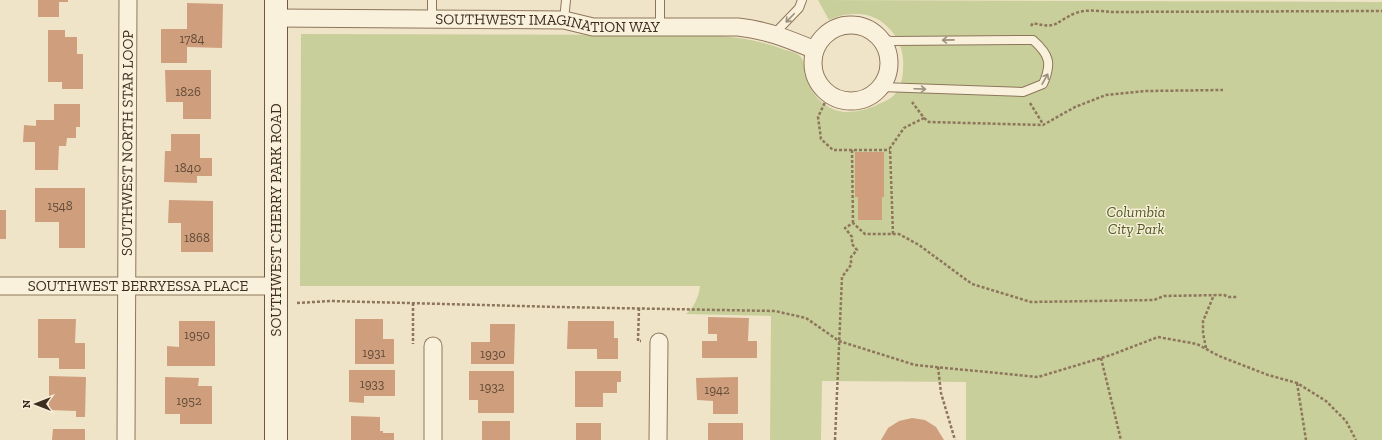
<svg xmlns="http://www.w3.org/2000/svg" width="1382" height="440" font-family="'Zilla Slab',serif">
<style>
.green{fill:#c9cf9b}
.building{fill:#cf9f7d}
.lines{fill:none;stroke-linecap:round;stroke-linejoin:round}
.service-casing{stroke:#8d765c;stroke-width:10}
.minor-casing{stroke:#8d765c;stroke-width:19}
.secondary-casing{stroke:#6f573f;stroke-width:24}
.path{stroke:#8d765c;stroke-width:2.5;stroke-dasharray:3 2;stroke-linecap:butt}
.service{stroke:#faf1dc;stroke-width:8}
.minor{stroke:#faf1dc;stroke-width:17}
.secondary{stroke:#faf1dc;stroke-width:22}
.oneway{stroke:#9c907e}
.labels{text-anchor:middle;stroke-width:3;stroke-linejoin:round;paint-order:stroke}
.number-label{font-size:13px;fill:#624a37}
.street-label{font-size:15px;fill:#3d2e20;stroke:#f7eed8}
.park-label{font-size:15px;font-style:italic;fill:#4d5a26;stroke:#f7eed8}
</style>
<rect width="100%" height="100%" fill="#f0e4c8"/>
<path class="green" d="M818 0 1382 2V440H966V382L822 381 821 440H770L771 316 686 314C694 307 699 297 700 286H300L301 34 710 35C736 37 760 40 785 50 789 51 795 52 799 55 805 60 804 68 805 75 810 94 827 112 847 112 857 112 868 109 877 105 883 102 891 99 895 94 901 86 903 78 903 68 906 41 884 13 856 14 846 14 838 16 829 20Z"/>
<path class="building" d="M38 0H68V2H59V17H38Z
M187 3 223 4 222 48 187 47V63H161V29H187Z
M48 30H65V37H77V54H83V89H62V82H48Z
M165 70H211V119H183V102H166Z
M54 104H80V127H76V138H67L66 146H59L58 170H35V142H23L24 125 36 126V120H54Z
M171 134H200V158H212V176H197V183L164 182 165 151H171Z
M855 152H884V197H882V220H858V197H855Z
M35 188H85V248H59V222H35Z
M169 200 213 201V252H181V223H168Z
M0 210H6V239H0Z
M708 317 749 318 748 341H757V358H702V341H717V334H708Z
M38 319H76L75 343H85V369H59V358H38Z
M355 319H383V339H394V364H355Z
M179 321H215V366H167V346L179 347Z
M568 321H614V338H618V359H597V349H567Z
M490 324H515L514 364H471V342H490Z
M349 370H395V396H364V403L349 402Z
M469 371H514V413H478V400H469Z
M575 371H621V382H617V393H603V407H575Z
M49 376 86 377 85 417H76V411L49 410Z
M165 377 199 378 198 386H212V424H180V414H165Z
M738 377V414H713V401L697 400 696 378Z
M351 416 380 417V431H383V433H394V440H351Z
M912 418 925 420 936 427 944 440H881L888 428 899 421Z
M482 421H510V440H482Z
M576 423H601V440H576Z
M708 423H743V440H708Z
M53 429H85V440H52Z"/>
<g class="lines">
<g class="service-casing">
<path id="service" d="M432 0V19
M660 0V27
M564 20 566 0
M775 33 799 8 802 0
M881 87 1023 92 1043 84C1052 64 1050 55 1033 40L891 41 881 39"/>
</g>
<g class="minor-casing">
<g id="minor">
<path id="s1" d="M276 18 564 20 593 27H738C767 30 788 39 815 50"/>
<circle cx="851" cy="63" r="38"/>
<path id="s2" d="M0 286H276"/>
<path id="s3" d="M126 440 128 0"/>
<path d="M433 440V346"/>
<path d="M658 440 659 342"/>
</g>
</g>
<g class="secondary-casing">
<path id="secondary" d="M276 0V440"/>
</g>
<path class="path" d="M1031 26 1033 23C1059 30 1055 21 1076 13 1087 9 1100 11 1111 12L1382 11
M829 94 818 117 821 139 833 150H890
M1030 103 1043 124
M924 118 929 122 1043 125 1075 107 1106 95 1146 91 1223 90
M852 150 853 223
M893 234 890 148 904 128 924 118 912 102
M297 303 331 301 559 307 775 311 806 318 839 341 915 365 1038 377 1111 355 1158 337 1197 344 1219 356 1268 375 1297 383 1326 401 1346 421 1356 440
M413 303V344
M639 308 638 341H641
M1206 348 1203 333V321L1214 295
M1101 358 1121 440
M938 367 941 393 955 440
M1297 383 1306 440
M835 440 842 277 851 265V257L857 250 852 244V237L845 228 853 223 865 234H899L919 245 972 284 1031 302 1154 300 1164 296 1224 295 1229 297H1238"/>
<use href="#service" class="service"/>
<use href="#minor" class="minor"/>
<use href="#secondary" class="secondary"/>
</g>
<defs><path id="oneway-shaft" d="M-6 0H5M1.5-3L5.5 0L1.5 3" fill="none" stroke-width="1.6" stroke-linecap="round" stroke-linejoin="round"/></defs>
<g class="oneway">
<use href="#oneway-shaft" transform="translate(790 18) rotate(134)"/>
<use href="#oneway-shaft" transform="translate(948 40) rotate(179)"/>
<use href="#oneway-shaft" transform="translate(1045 79) rotate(-61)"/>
<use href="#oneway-shaft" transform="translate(920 89) rotate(2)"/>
</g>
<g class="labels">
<g class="number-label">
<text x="192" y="43">1784</text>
<text x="188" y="96">1826</text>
<text x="188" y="172">1840</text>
<text x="60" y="210">1548</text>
<text x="197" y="242">1868</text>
<text x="197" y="339">1950</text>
<text x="374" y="357">1931</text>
<text x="493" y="358">1930</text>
<text x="372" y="388">1933</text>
<text x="492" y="391">1932</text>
<text x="717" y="394">1942</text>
<text x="189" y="405">1952</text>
</g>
<g class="street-label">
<text dy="5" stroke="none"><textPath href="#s1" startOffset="272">SOUTHWEST IMAGINATION WAY</textPath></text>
<text dy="5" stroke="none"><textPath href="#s3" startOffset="297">SOUTHWEST NORTH STAR LOOP</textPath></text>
<text transform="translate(276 220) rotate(-90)" y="5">SOUTHWEST CHERRY PARK ROAD</text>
<text dy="5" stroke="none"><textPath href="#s2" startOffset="138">SOUTHWEST BERRYESSA PLACE</textPath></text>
</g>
<g class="park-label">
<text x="1136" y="217">Columbia<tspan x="1136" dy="17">City Park</tspan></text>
</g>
</g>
<g transform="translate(36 404) rotate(270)" stroke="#f7eed8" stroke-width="3" paint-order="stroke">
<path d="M0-3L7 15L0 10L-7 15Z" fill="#3d2e20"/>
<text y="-6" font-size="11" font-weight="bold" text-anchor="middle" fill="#3d2e20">N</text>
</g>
</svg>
